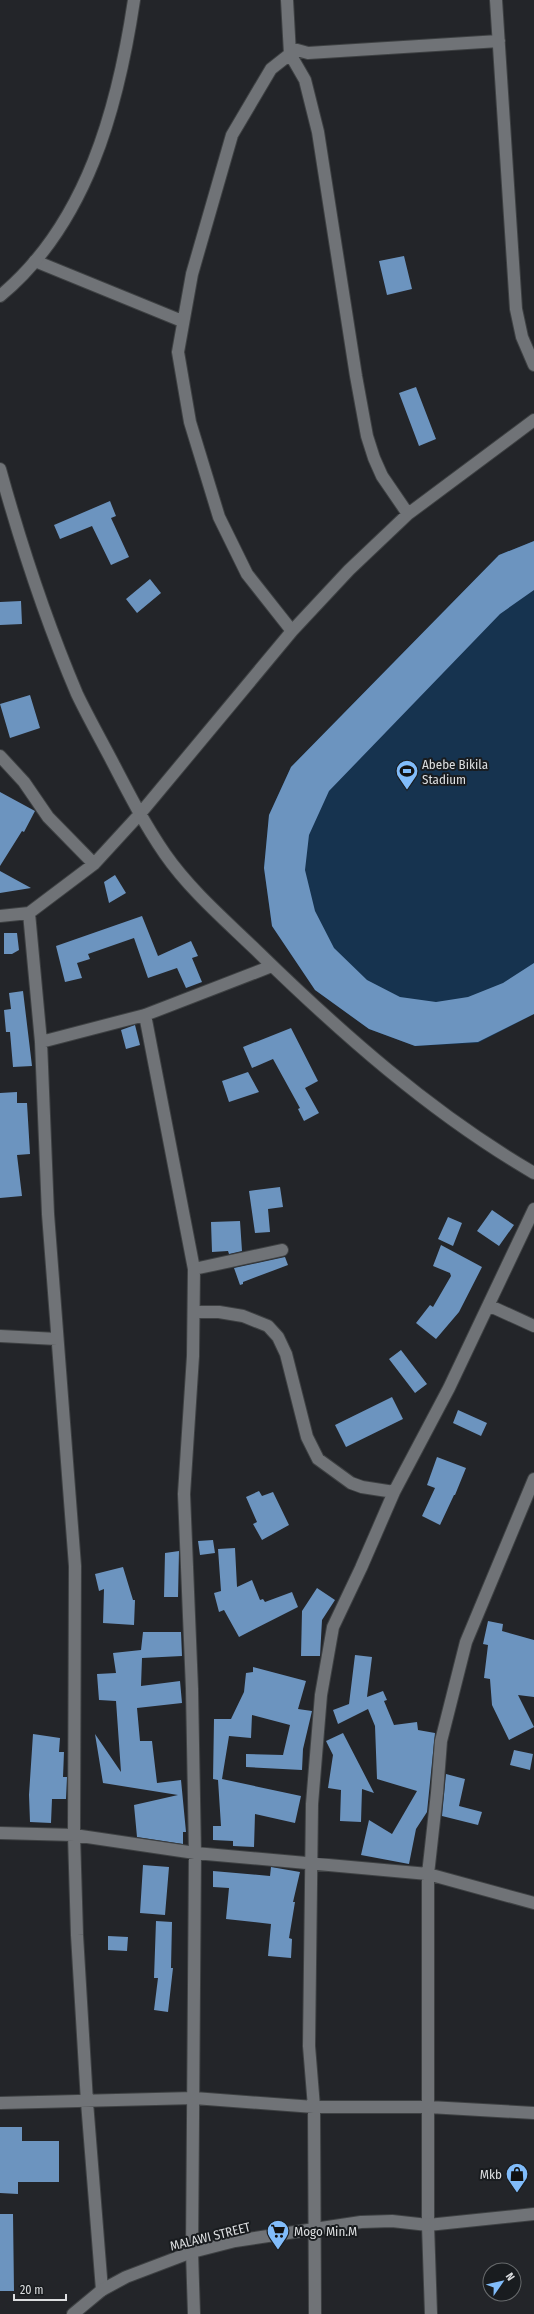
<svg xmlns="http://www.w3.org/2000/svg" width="534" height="2314" font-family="'Fira Sans Condensed',sans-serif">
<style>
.green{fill:#16334f}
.building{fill:#6c94bf}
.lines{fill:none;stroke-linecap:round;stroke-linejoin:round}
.street-casing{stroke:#3e4143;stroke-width:14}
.secondary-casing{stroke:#3e4143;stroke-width:14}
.street{stroke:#707377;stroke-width:12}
.secondary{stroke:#707377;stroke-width:12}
.labels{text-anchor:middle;stroke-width:4;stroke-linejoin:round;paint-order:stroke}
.poi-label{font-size:13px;fill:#dcdee0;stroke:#191c1f;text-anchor:start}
.street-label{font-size:13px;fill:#dcdee0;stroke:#191c1f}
</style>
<rect width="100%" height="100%" fill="#232529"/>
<path class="green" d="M534 541V1014L478 1043 415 1046 369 1029 315 990 272 926 264 868 269 815 291 767 499 555Z"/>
<path class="building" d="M404 256 412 289 387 295 379 261Z
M416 387 436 439 419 446 399 393Z
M110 501 116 516 111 518 129 557 111 565 92 526 60 539 54 525Z
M534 541V590L500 614 329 791 309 835 305 870 315 911 334 948 367 980 400 997 436 1002 468 997 503 983 534 963V1014L478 1042 415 1046 369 1029 315 990 272 926 264 868 269 815 291 767 499 555Z
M150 579 161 593 137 613 126 599Z
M21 601 22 624 0 625V602Z
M30 695 40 728 10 738 0 704Z
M0 792 35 811 24 832 22 831 0 866Z
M0 871 31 888 0 893Z
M115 875 126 893 109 903 104 882Z
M142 916 158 956 191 941 198 956 192 958 202 982 186 988 177 968 148 978 134 938 88 954 90 959 77 963 82 978 65 982 56 946Z
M4 933H17L19 950 12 954H4Z
M23 991 32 1066 13 1067 10 1032H6L4 1010 11 1009 9 993Z
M135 1025 140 1045 126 1049 121 1030Z
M291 1028 318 1081 305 1088 319 1113 304 1121 298 1109 300 1108 273 1059 252 1068 243 1047Z
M248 1072 259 1092 229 1102 222 1081Z
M17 1092V1103H27L30 1154 17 1155 22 1196 0 1198V1093Z
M280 1187 283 1207 268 1209 270 1232 255 1233 249 1191Z
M492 1210 514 1225 499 1246 477 1231Z
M448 1217 462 1223 453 1246 438 1239Z
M240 1221 242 1251 229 1254 228 1251 212 1252 211 1222Z
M441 1245 482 1267 459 1312 436 1339 416 1323 430 1305 433 1307 451 1276 450 1273 433 1266Z
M285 1257 288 1265 243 1282V1284L240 1285 234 1268Z
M401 1350 427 1384 415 1393 389 1359Z
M392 1397 403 1419 346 1447 335 1425Z
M458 1410 487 1423 481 1436 453 1423Z
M437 1457 466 1468 455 1495H454L440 1525 422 1516 435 1488 427 1485Z
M259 1491 262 1496 273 1492 289 1525 262 1540 253 1524 257 1522 246 1497Z
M213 1540 215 1553 200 1555 198 1541Z
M235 1548 237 1587 252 1580 260 1600 263 1599 265 1602 292 1592 298 1607 239 1637 224 1610 219 1612 214 1593 221 1591 218 1549Z
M179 1551 178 1597H164L165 1553Z
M123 1567 133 1600H135L134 1625 103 1623 104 1589 99 1591 95 1574Z
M317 1588 335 1600 322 1620 320 1656H301L302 1611Z
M488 1621 503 1624 502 1631 534 1640V1697L518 1695 534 1727 509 1740 492 1705 490 1679 484 1678 488 1645 483 1644Z
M143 1632H181L182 1656 142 1658 141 1686 180 1681 182 1703 137 1708 140 1741H152L157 1783 181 1780 186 1832H183V1844L137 1837 134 1805 178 1795 103 1783 95 1734 121 1772 116 1701 99 1700 97 1674 116 1673 113 1653 141 1650Z
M355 1655 372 1657 367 1697 383 1691 387 1700 384 1701 394 1725 417 1722 418 1730 435 1733 427 1812 416 1829 409 1864 361 1855 369 1820 392 1834 417 1791 377 1779 375 1726 368 1709 338 1724 333 1710 349 1704Z
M253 1667 306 1681 298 1709 312 1711 303 1749 302 1770 246 1767V1754L283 1755 290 1725 252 1715 251 1738 229 1736 222 1779 301 1796 295 1823 255 1814 254 1847 233 1846V1841L213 1840V1826H221L218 1780 213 1779 214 1719H231L244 1692 246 1673 253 1672Z
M343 1733 374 1793 362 1789 361 1822 340 1821 341 1790 328 1788 333 1755 326 1741Z
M33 1734 60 1738 59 1752H64L63 1777H67L66 1799H52L51 1823 30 1822 29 1795Z
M514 1750 533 1754 530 1770 510 1765Z
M446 1774 465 1779 459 1806 482 1812 478 1825 442 1816Z
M143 1865 169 1867 165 1915 140 1913Z
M271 1867 300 1872 293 1902H295L289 1938 292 1939 291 1958 268 1956 271 1924 226 1919 229 1888 213 1887V1871L270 1876Z
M156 1921 172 1922 171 1968H173L168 2012 154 2010 158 1978H154Z
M108 1936 128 1937 127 1951 108 1950Z
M0 2127H22V2141H59V2182H18V2194L0 2193Z
M0 2214H13L14 2291H0Z"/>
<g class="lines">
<g class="street-casing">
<path id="street" d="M287 0 290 54 305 80 318 132 356 376 367 436 374 458 382 476 408 514
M496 0 516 309 522 337 534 365
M290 48 308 53 499 41
M290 54 271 69 232 135 192 274 178 352 190 422 219 517 247 574 292 631
M35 261 182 321
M0 469C21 545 46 621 77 694 88 717 101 740 113 763 129 794 145 825 165 854 190 890 225 920 256 950 341 1033 431 1113 534 1173
M0 756 24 782 48 817 94 864
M29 913 41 1042 48 1214 75 1566 74 1835 77 1935 87 2102 102 2290
M0 916 29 913 94 864 139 815 292 631 349 570 408 514 534 420
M145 1015 194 1269 193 1356 184 1494 192 1689 195 1853 192 2252 194 2314
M41 1042 145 1015 272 966
M194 1269 282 1250
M490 1306 534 1326
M194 1312H219L243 1316 268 1326 278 1337 286 1354 307 1437 318 1459 351 1483 362 1487 394 1492
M0 1336 57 1339
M0 1833 74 1835 195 1853 428 1874 534 1903
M0 2103 194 2098 314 2107H429L534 2113
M315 2314 314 2107 309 2046 312 1804 321 1695 333 1627 361 1568 394 1492 449 1388 534 1209
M431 2314 428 2225V1874L437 1793 441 1741 466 1642 534 1479"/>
</g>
<g class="secondary-casing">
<path id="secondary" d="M0 296C87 224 118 107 134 0
M73 2314 102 2290 126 2277 192 2252 235 2241 361 2222 392 2221 428 2225 534 2214"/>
</g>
<use href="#street" class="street"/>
<use href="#secondary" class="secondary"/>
</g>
<defs>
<g id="stadium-pin" transform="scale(1.15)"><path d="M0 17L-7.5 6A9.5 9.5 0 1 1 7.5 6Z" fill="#81bcfa" stroke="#191c1f"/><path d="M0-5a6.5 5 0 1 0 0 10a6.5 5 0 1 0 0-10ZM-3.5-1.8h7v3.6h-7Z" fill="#111"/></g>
<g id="shop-pin" transform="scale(1.15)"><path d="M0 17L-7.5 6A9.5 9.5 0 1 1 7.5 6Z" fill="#81bcfa" stroke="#191c1f"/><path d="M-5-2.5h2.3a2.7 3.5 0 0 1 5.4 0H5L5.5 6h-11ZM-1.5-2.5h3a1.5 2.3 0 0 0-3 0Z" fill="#111"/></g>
<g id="supermarket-pin" transform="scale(1.15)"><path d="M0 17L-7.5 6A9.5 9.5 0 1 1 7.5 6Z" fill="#81bcfa" stroke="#191c1f"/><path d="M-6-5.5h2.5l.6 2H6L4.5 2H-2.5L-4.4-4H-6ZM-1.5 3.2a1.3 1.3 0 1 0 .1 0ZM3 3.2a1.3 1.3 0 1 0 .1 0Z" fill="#111"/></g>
</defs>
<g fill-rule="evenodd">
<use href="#stadium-pin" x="407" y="771"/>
<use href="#shop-pin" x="517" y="2174"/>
<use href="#supermarket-pin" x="278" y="2231"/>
</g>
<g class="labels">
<g class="poi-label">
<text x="422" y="769">Abebe Bikila<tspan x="422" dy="15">Stadium</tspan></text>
<text x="502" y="2179" text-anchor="end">Mkb</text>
<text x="294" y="2236">Mogo Min.M</text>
</g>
<g class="street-label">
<text transform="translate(210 2236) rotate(-14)" y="5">MALAWI STREET</text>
</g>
</g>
<g transform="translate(502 2282) rotate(56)"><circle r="19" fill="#191c1f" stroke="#676a6c"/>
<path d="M0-3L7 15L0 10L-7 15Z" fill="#81bcfa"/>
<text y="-6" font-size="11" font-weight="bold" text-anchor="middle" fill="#dcdee0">N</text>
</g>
<path d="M14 2294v6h52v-6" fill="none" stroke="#dcdee0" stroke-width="2"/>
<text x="20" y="2294" font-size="12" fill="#dcdee0" stroke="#191c1f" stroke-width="3" paint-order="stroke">20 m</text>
</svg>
